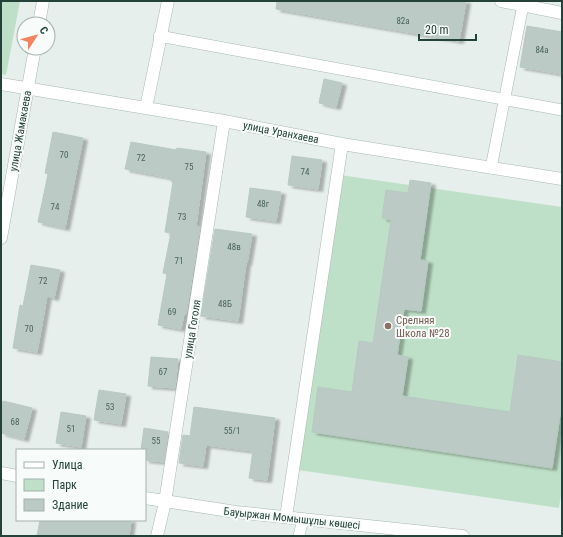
<svg xmlns="http://www.w3.org/2000/svg" width="563" height="537" font-family="'Roboto Condensed',sans-serif">
<style>
.green{fill:#bfe0c8}
.building{fill:#bbcac4;stroke:#b8c9c2;filter:url(#shadow)}
.lines{fill:none;stroke-linecap:round;stroke-linejoin:round}
.service-casing{stroke:#a8b8b2;stroke-width:12}
.minor-casing{stroke:#a8b8b2;stroke-width:13}
.tertiary-casing{stroke:#a8b8b2;stroke-width:13}
.service{stroke:#fff;stroke-width:11}
.minor{stroke:#fff;stroke-width:12}
.tertiary{stroke:#fff;stroke-width:12}
.education-dot{fill:#8d6e63;stroke:#f7fbf9;stroke-width:1.5}
.labels{text-anchor:middle;stroke-width:4;stroke-linejoin:round;paint-order:stroke}
.number-label{font-size:9px;fill:#4a645c}
.street-label{font-size:11px;fill:#24423a;stroke:#f7fbf9}
.education-label{font-size:11px;fill:#785e54;stroke:#f7fbf9;text-anchor:start}
</style>
<defs>
<filter id="shadow"><feDropShadow dx="4.5" dy="2.5" stdDeviation="1" flood-color="#0004"/></filter>
</defs>
<rect width="100%" height="100%" fill="#e6efeb"/>
<path class="green" d="M1 1H20L6 75 1 74Z
M340 175 562 207V488L559 508 298 470Z"/>
<path class="building" d="M277 1H466L459 41 276 9Z
M527 26 562 32V74L520 67Z
M324 79 342 83 336 107 319 103Z
M53 132 83 138 65 228 38 222 48 174 45 173Z
M131 142 176 150 177 148 206 152 196 226 200 227 186 314H184L181 329 158 325 167 274 163 273 171 233 165 232 173 182 171 181 172 178 125 169Z
M292 156 322 160 318 189 288 185Z
M410 180 431 183 420 260 428 261 421 311 404 309 397 355 408 357 402 396 510 412 518 355 562 362V402L552 468 312 432 318 387 352 392 359 341 373 343 391 220 382 218 386 190 408 193Z
M250 188 281 192 276 221 246 217Z
M215 229 252 234 247 263H246L238 321 201 316Z
M31 265 60 270 54 298 47 296 37 352 13 348 20 305 23 306Z
M151 357 178 359 175 388 148 386Z
M99 390 126 394 121 424 94 420Z
M3 401 32 408 24 439 1 433V410Z
M194 407 275 418 267 480 249 478 253 451 206 445 203 466 179 463 183 435 190 436Z
M61 412 86 416 81 447 56 443Z
M144 428 168 432 164 462 145 460V450H141Z
M40 520H131L129 536H37Z"/>
<g class="lines">
<g class="service-casing">
<path id="service" d="M159 36 562 110
M491 168 523 5
M299 536 303 519"/>
</g>
<g class="minor-casing">
<path id="minor" d="M501 1 562 13
M39 24 43 1
M1 84 224 121 342 144 562 179
M146 108 168 1
M1 238 35 48
M286 517 342 144
M157 536 165 502 224 121"/>
</g>
<g class="tertiary-casing">
<path id="tertiary" d="M1 473 17 476
M145 498 236 512 463 536"/>
</g>
<use href="#service" class="service"/>
<use href="#minor" class="minor"/>
<use href="#tertiary" class="tertiary"/>
</g>
<circle class="education-dot" cx="388" cy="326" r="4"/>
<g class="labels">
<g class="number-label">
<text x="403" y="24">82а</text>
<text x="542" y="53">84а</text>
<text x="64" y="158">70</text>
<text x="141" y="161">72</text>
<text x="189" y="170">75</text>
<text x="305" y="175">74</text>
<text x="263" y="207">48г</text>
<text x="55" y="210">74</text>
<text x="182" y="220">73</text>
<text x="234" y="250">48в</text>
<text x="179" y="264">71</text>
<text x="43" y="284">72</text>
<text x="225" y="307">48Б</text>
<text x="172" y="315">69</text>
<text x="29" y="332">70</text>
<text x="163" y="375">67</text>
<text x="110" y="410">53</text>
<text x="15" y="425">68</text>
<text x="71" y="432">51</text>
<text x="232" y="434">55/1</text>
<text x="156" y="444">55</text>
</g>
<g class="street-label">
<text transform="translate(20 131) rotate(-80)" y="4">улица Жамакаева</text>
<text transform="translate(281 132) rotate(11)" y="4">улица Уранхаева</text>
<text transform="translate(192 329) rotate(-81)" y="4">улица Гоголя</text>
<text transform="translate(292 518) rotate(6)" y="4">Бауыржан Момышұлы көшесі</text>
</g>
<g class="education-label">
<text x="396" y="324">Срелняя<tspan x="396" dy="13">Школа №28</tspan></text>
</g>
</g>
<rect width="563" height="537" fill="none" stroke="#24423a" stroke-width="4"/>
<rect x="16" y="449" width="130" height="72" fill="#f7fbf9" stroke="#a3b1ad"/>
<rect x="24" y="462" width="20" height="6" fill="#ffffff" stroke="#a3b1ad"/>
<text x="52" y="469" font-size="12" fill="#24423a">Улица</text>
<rect x="24" y="479" width="20" height="12" fill="#bfe0c8" stroke="#a3b1ad"/>
<text x="52" y="489" font-size="12" fill="#24423a">Парк</text>
<rect x="24" y="499" width="20" height="12" fill="#bbcac4" stroke="#a3b1ad"/>
<text x="52" y="509" font-size="12" fill="#24423a">Здание</text>
<g transform="translate(36 36) rotate(54)"><circle r="19" fill="#f7fbf9" stroke="#a3b1ad"/>
<path d="M0-3L7 15L0 10L-7 15Z" fill="#f4845f"/>
<text y="-6" font-size="11" font-weight="bold" text-anchor="middle" fill="#24423a">С</text>
</g>
<path d="M419 34v6h57v-6" fill="none" stroke="#24423a" stroke-width="2"/>
<text x="425" y="34" font-size="12" fill="#24423a" stroke="#f7fbf9" stroke-width="3" paint-order="stroke">20 m</text>
</svg>
